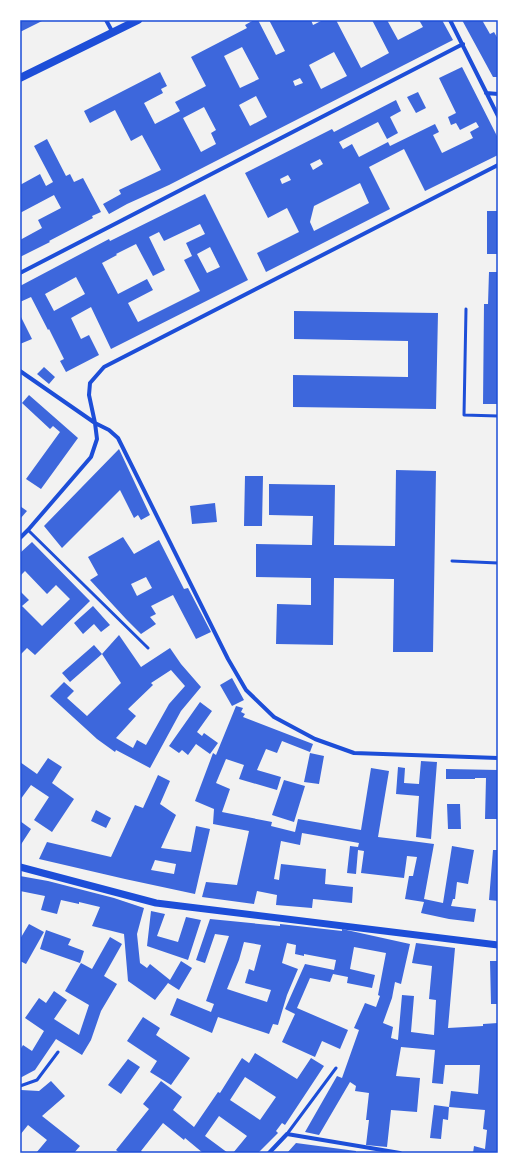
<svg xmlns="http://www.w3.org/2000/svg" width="518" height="1173" font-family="Rubik,sans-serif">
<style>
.building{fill:#3d67dc;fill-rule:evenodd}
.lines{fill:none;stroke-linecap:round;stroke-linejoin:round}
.service{stroke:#1d4ed8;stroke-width:3}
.minor{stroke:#1d4ed8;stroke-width:4}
.tertiary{stroke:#1d4ed8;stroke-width:7}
.secondary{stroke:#1d4ed8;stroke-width:8}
.neatline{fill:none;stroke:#1d4ed8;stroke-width:1.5}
</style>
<rect width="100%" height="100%" fill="#f2f2f2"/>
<path class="building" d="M20 20H44L20 32Z
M254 20H258L276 55 285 51 269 20H311L313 25 323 20H336L361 68 389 53 372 20H387L398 40 423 27 419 20H442L453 40 169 185 127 204 109 214 103 204 121 194 119 190 161 170 142 135 131 141 115 110 90 123 84 111 160 72 167 86 161 89 163 93 144 103 155 124 180 111 175 102 206 86 191 57 247 28 245 25ZM242 47 259 79 240 88 224 56ZM334 52 347 76 321 89 309 65ZM300 78 303 83 295 86 293 81ZM256 96 267 117 250 126 239 105ZM204 107 216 130 211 133 216 144 201 152 183 118Z
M462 20H482L490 34 494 32 498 39V77H493Z
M462 67 498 138V155L425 191 404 149 369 167 390 209 266 272 257 253 299 232 287 208 268 218 245 173 332 129 334 132 396 100 401 111 390 117 398 133 387 139 378 122 339 142 343 149 352 144 359 157 388 142 390 146 435 124 439 132 433 135 442 153 473 138 470 132 479 127 476 122 460 130 456 123 451 125 448 117 456 113 439 78ZM320 159 323 164 313 170 310 164ZM288 175 291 180 282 184 280 179ZM360 183 369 203 314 231 310 222 314 206Z
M418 92 426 108 416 113 407 97Z
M47 139 66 176 70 174 74 182 83 178 101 212 92 216 93 218 49 241 50 242 20 257V240L42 228 38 220 61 208 54 195 20 213V185L40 174 46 186 53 182 34 146Z
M205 194 248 280 111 349 91 307 71 318 81 339 89 335 99 355 66 372 60 361 64 359 49 329 48 330 31 297 20 302V286L109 239 110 241ZM200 224 205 234 186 243 192 256 184 260 200 291 138 322 128 303 153 290 147 279 118 294 102 263 117 255 116 254 136 244 153 276 165 270 149 237 159 232 164 241ZM210 247 220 267 207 273 197 254ZM76 277 85 294 54 311 45 294Z
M487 211H498V254H487Z
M489 272H498V404H483L484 304H488Z
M294 311 438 313 436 409 293 407V375L408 377V341L294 339Z
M20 315 32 339 20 344Z
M44 367 55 377 49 384 37 374Z
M29 395 78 438 41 489 26 479 60 432 53 426 50 429 22 403Z
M119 449 150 515 141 520 138 515 134 518 120 490 62 548 44 526Z
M396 470 436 471 433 652H393L394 579 334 578 333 645 276 644 277 604 311 605V578L256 577V544L312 545 313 516 269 515V484L335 485 334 545 395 546Z
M245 476H263L262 526H244Z
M215 503 217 522 192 524 190 506Z
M20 506 27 511 20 519Z
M123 537 134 554 159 540 184 589 188 588 211 632 196 639 173 595 151 606 156 614 150 617 156 624 141 634 126 619 90 580 98 575 88 557ZM146 577 152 588 137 596 131 584Z
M32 542 90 601 35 655 27 648 20 655V591L29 600 22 606 42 626 70 599 56 585 47 594 25 571 20 576V553Z
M93 606 110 625 101 632 94 624 83 634 74 623Z
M119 635 141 667 170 648 181 664 201 687 181 711 150 768 116 750 115 752 97 739 50 696 64 682 74 691 67 698 87 716 121 683 102 654ZM171 670 185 686 169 704 146 745 137 740 133 748 116 738 136 716 128 709 153 685 151 683Z
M94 645 102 654 70 682 62 673Z
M232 678 244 700 232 706 220 685Z
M200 702 212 711 197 732 202 736 204 733 218 743 210 754 196 744 188 755 182 750 179 753 169 746Z
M236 706 243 708 241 712 245 714 243 717 313 744 310 752 282 741 277 753 266 749 257 770 281 777 277 790 239 779 244 765 226 759 216 783 230 789 222 812 272 822 271 826 295 832 298 819 361 830 371 768 389 771 378 837 419 842 434 844 424 899 443 903 452 846 474 850 468 884 457 882 455 899H453L451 906 476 909 474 922 449 919 421 913 424 902 405 899 409 876H413L417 857 407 856 404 878 361 873 364 851 358 850 356 874 347 873 350 846 358 847 359 843 302 833 300 845 281 841 274 879 279 880 281 864 326 869 325 884 353 887 352 903 313 899 312 908 276 905 277 895 257 891 254 904 202 897 206 882 237 885 249 831 213 824 214 809 195 801 213 753 216 755Z
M310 753 324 756 319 784 304 782Z
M48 758 62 767 52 783 74 799 52 832 34 820 49 797 31 785 20 800V762L37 774Z
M421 761 437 762 431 839 416 837 419 796 396 794 398 767 405 768 404 783 419 784Z
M446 769 498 770V819H485L486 778H475V779H446Z
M158 775 170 781 160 804 176 815 161 848 191 852 196 826 210 829 195 894 125 879 39 859 47 842 111 857 135 805 143 808ZM155 860 176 864 174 874 151 870Z
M284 780 305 786 294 822 272 815Z
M447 804H460L461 829H448Z
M96 810 111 818 106 828 91 821Z
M20 821 31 829 20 846Z
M493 850H498V901L489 900Z
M20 876 48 881 114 898 144 908 137 934 140 963 147 968 150 964 170 980 181 961 192 968 179 990 168 983 155 1000 128 981 124 934 92 926 100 907 79 902V904L61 900 57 914 41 910 45 896 20 891Z
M151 911 165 914 157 936 178 942 186 917 201 920 188 960 147 946Z
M210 919 280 926V924L342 931V929L410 944 401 984 395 982 392 998 383 1023 393 1027 391 1038 398 1040 402 995 414 996 411 1032 434 1035 436 1000 429 999 432 966 412 963 416 943 455 948 448 1028 483 1026V1024L498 1023V1153H473L474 1146 485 1149 487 1130 483 1129 485 1110 449 1107 448 1120 443 1119 441 1139 430 1138 434 1105 449 1107 451 1091 478 1094 480 1065H445L443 1084 432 1083 435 1050 401 1047 396 1076 420 1078 417 1112 391 1110 387 1147 366 1145 369 1120H366L369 1093 355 1091 356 1086 350 1082 319 1135 305 1132 337 1076 342 1078 359 1030 354 1028 365 1003 376 1007 380 996 378 995 386 953 354 947 350 969 375 975 372 988 347 983 348 977 333 974 330 982 310 978 297 1008 348 1030 340 1049 322 1041 315 1057 282 1042 295 1014 285 1009 305 964 334 970 336 960 304 954V956L295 954 296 945 287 943 282 963 298 969 287 995 278 1025 273 1024 269 1034 218 1017 212 1033 170 1015 177 998 211 1012 214 1004 206 1001 229 936 215 934 205 963 196 960ZM244 942 261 945 254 971 249 969 245 983 271 990 267 1002 227 989 239 960Z
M29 924 44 932 26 964 20 961V939Z
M46 930 71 939 68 945 84 951 80 963 40 949Z
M110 937 122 944 104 976 117 984 101 1011 91 1040 82 1055 56 1039 35 1070 20 1078V1050L23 1045 32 1051 44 1031 25 1018 39 998 46 1003 54 991 67 1000 54 1019 79 1035 89 1005 65 991 81 963 92 969Z
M490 961H498V1004H491Z
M143 1017 160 1028 156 1035 190 1058 171 1085 150 1072 157 1061 127 1041Z
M255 1053 297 1079 311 1058 324 1066 285 1125 282 1123 276 1131 278 1133 258 1153H233L247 1136 219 1116 205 1136 228 1153H203L185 1138 184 1140 163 1123 141 1151 143 1153H120L116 1150 149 1109 143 1104 161 1081 182 1097 173 1110 194 1127 218 1092 220 1093 242 1058 249 1063ZM245 1077 276 1097 260 1120 230 1100Z
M128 1059 140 1067 121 1094 108 1085Z
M51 1081 65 1096 42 1116 80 1146 74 1153H36L47 1140 28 1125 20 1135V1091L21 1090 39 1091Z
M296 1143 356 1151V1153H287Z"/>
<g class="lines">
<path class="service" d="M466 309 464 415 498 416
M28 530 148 648
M452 561 498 563
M20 1086 37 1080 58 1052
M287 1134 336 1068"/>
<path class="minor" d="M106 20 113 33
M450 20 498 116
M486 93 498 94
M20 273 463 44
M20 371 95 423 109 430 118 438 228 659 246 690 274 717 315 739 354 753 498 758
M20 538 28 530 91 457 97 439 95 423 89 395 90 383 104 367 498 165
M269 1153 287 1134 400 1153"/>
<path class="tertiary" d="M20 867 156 903 498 945"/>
<path class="secondary" d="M20 78 138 20"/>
</g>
<rect width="518" height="1173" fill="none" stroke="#ffffff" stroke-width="42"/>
<rect x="21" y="21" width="476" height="1131" class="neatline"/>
</svg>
